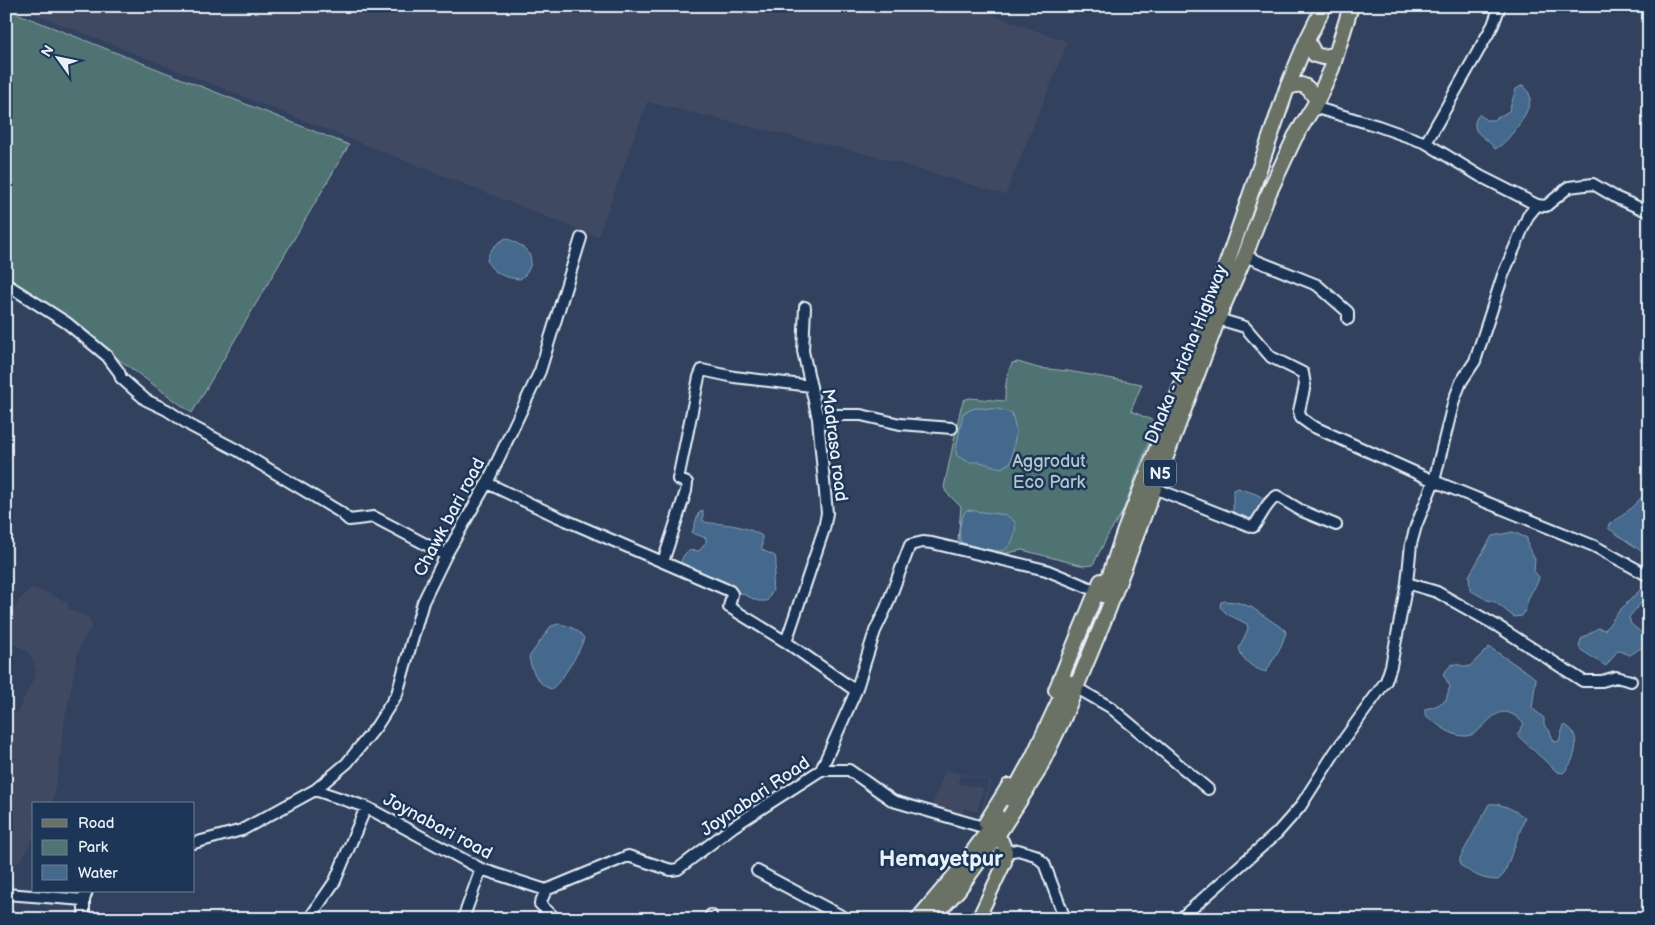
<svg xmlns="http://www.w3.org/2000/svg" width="1655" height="925" font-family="'Balsamiq Sans',sans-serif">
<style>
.built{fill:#404a62;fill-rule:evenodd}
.green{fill:#507373;stroke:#9cb2b6}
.water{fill:#45698c;stroke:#869fb7}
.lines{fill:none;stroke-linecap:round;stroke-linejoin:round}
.minor-casing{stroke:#e8f1f8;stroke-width:14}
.major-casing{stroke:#e8f1f8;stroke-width:16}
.highway-casing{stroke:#e8f1f8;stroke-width:18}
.minor{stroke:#1d3557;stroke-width:10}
.major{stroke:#6a7165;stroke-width:12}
.highway{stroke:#6a7165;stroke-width:14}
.labels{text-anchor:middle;stroke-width:5;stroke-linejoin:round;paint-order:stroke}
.shield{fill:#1d3557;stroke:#abb9c8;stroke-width:1}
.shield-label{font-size:16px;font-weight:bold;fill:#e8f1f8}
.street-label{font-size:18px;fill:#e8f1f8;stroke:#1d3557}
.park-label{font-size:18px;fill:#b3c5c9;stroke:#1d3557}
.district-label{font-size:22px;font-weight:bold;fill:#e8f1f8;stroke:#1d3557}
</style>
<rect width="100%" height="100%" fill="#32415e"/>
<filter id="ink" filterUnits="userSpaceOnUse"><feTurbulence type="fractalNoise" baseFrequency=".02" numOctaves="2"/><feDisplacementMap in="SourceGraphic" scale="10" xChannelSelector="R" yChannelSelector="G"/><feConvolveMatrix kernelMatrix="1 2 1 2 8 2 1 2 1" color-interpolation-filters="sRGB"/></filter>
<g filter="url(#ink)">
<path class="built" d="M15 6H967L1068 42 1005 195 879 157 647 102 598 237Z
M31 588 41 590 67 602 69 609 88 617 92 626 81 644 77 658 64 724 58 772 52 804H34V837L22 858 15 865 6 857V710L11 713 18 712 36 673 33 660 27 651 10 642 6 638V630L8 620 20 599Z
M945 770 992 781 981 819 932 806ZM960 775 989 781 980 818 962 814 964 808 977 812 983 788 958 784Z"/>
<path class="green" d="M6 9 349 145 192 413 6 277Z
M1018 362 1038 368 1068 371 1142 384 1131 411 1156 422 1122 513 1108 535 1093 565 1084 566 1022 550 1003 554 976 549 961 544 958 540 961 507 946 492 944 487 961 407 964 400 969 398 1005 401C1005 388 1006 375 1012 363Z"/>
<path class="water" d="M1523 85C1527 89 1530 93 1530 99 1530 113 1507 144 1495 149 1486 135 1466 133 1479 114L1486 120H1493L1509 111 1516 89Z
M506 238C517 243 535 251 530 266 528 272 525 276 520 279 506 278 493 274 487 261 489 249 496 244 506 238Z
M1649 345V365L1640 360C1639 354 1643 347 1649 345Z
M975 408 998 409 1012 413 1016 432 1011 462 1001 468 980 462H969L957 456 956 450 963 413Z
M1238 488 1256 494 1265 499 1260 510 1248 520 1233 513V490Z
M1649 489V550L1641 551 1608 528 1609 524C1625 516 1637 502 1649 489Z
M703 510V521C709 524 717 523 723 524 735 525 752 529 762 536V550L775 556C779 568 770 579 773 590L767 601H758L689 569 681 562C684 552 688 549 699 551L706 543V538L692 533 698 514Z
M967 510 1006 515 1015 522C1017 531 1012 550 1000 551 991 551 969 545 961 542 957 536 961 514 967 510Z
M1513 532 1527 538 1528 547 1535 559 1534 571 1539 577C1537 587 1530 592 1528 600 1526 606 1526 610 1522 616L1514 617 1495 602 1487 600 1470 590 1469 576 1492 536Z
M1644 586 1649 587V594L1629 617 1631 624 1649 639V652L1641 648C1626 657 1634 657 1618 650L1606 666 1581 650 1579 647 1581 639 1598 628 1605 630 1619 611Z
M1225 601 1236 602 1251 607 1285 630 1286 633 1281 646 1266 672C1254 669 1242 661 1239 648L1248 629 1247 624 1227 614 1220 607 1221 602Z
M559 624C568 625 579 630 584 638 581 650 561 683 551 689 538 685 531 670 529 657L551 626Z
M1489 647 1530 674 1536 679 1532 708 1544 718V725L1549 730 1553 739 1555 742 1559 741 1564 725C1584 732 1575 763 1563 773L1557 772 1517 735 1524 724C1495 692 1487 735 1466 736 1451 737 1436 723 1425 715V709L1436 706 1446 700 1450 686 1443 674 1451 665 1455 664 1467 667 1470 666Z
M1489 804C1500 802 1517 811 1525 818L1504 874 1498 880C1482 880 1473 874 1460 865V858Z"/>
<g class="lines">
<g class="minor-casing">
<path id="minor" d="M1313 107 1378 126 1426 143 1480 176 1537 205 1546 206 1569 187 1593 184 1617 198 1649 212
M1426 143 1493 25 1500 6
M1245 256 1317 285 1348 312V319
M6 284 67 323 107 356 119 372 121 378 146 400 167 410 191 426 237 450 340 512 349 520 374 517 446 555
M1218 319 1245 327 1271 357 1303 373 1305 385 1299 411 1301 418 1312 426 1434 481 1594 546 1649 576
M818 419 837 415H861L900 424 952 428
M487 483 556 516 730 591 732 594 729 607 786 642 856 691
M1154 488 1253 527C1261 518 1266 502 1277 496L1302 511 1336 525
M663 562 686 491 687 483 678 479 699 377 702 370 734 377 811 386
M1407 583 1437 592 1499 627 1583 681H1602L1616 677 1631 681
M786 642 824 529 827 513 818 419 803 351 805 307
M1082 691 1110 707 1208 789
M821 770 856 691 875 631 886 608 910 545 923 542 932 543 1046 570 1097 591
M315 790 366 807 481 869 546 890
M194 843 242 830 315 790 347 763 376 727 397 694 423 602 446 555 487 483 540 371 581 238
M1000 853 1018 850 1035 855 1044 863 1065 919
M757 871 847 919
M546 890 628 856 671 870 678 869 734 826 821 770H849L893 801 983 827
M546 890 540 904 556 919
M6 894 84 900 87 891
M84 919V900
M309 919 335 881 366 807
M463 919 481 869
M709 919 711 915
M1180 919 1277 833 1300 807 1335 752 1386 681 1391 666 1407 583 1411 544 1416 526 1434 481 1454 400 1461 382 1475 361 1503 275 1528 216 1537 205"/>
</g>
<g class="major-casing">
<path id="major" d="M978 919 1005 862 1006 851 1002 841"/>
</g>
<g class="highway-casing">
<path id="highway" d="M1307 40 1315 55 1323 57 1336 54
M1287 88C1303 80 1309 87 1317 101
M1103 595 1125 530 1207 321 1287 88 1307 40 1324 6
M1056 690 1101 581
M1010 799 1033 757 1068 682
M986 823 1009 786
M918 919 962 867 998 817
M931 919 958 890 995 839 1037 773 1063 719 1108 610 1221 311 1245 256 1266 199 1295 137 1317 101 1332 68 1351 6"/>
</g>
<use href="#minor" class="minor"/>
<use href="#major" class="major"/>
<use href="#highway" class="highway"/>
</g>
</g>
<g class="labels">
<rect class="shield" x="1144" y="459.5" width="32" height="27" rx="4"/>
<g class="shield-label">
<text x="1160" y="479">N5</text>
</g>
<g class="street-label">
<text transform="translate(1186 354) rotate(-68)" y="6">Dhaka - Aricha Highway</text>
<text transform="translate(835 445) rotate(83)" y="6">Madrasa road</text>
<text transform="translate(449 517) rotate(-62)" y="6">Chawk bari road</text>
<text transform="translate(755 796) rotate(-34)" y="6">Joynabari Road</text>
<text transform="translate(438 826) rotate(28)" y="6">Joynabari road</text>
</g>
<g class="park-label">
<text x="1049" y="467">Aggrodut<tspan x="1049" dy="21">Eco Park</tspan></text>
</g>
<g class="district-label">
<text x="941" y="866">Hemayetpur</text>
</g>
</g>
<rect width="1655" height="925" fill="none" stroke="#1d3557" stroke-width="25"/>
<rect x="12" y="12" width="1630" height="900" fill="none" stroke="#e8f1f8" stroke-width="2" filter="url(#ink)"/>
<rect x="32" y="802" width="162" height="90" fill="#1d3557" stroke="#6e8097"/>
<rect x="42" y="819" width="25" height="8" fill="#6a7165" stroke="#6e8097"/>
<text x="78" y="828" font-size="15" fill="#e8f1f8">Road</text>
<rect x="42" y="840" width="25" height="15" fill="#507373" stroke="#6e8097"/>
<text x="78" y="852" font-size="15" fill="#e8f1f8">Park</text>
<rect x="42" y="865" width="25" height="15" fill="#45698c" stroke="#6e8097"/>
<text x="78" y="878" font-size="15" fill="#e8f1f8">Water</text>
<g transform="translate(58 58) rotate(303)" stroke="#1d3557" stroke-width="4" paint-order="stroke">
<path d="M0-4L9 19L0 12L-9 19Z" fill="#e8f1f8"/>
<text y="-8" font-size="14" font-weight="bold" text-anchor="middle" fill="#e8f1f8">N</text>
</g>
</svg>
